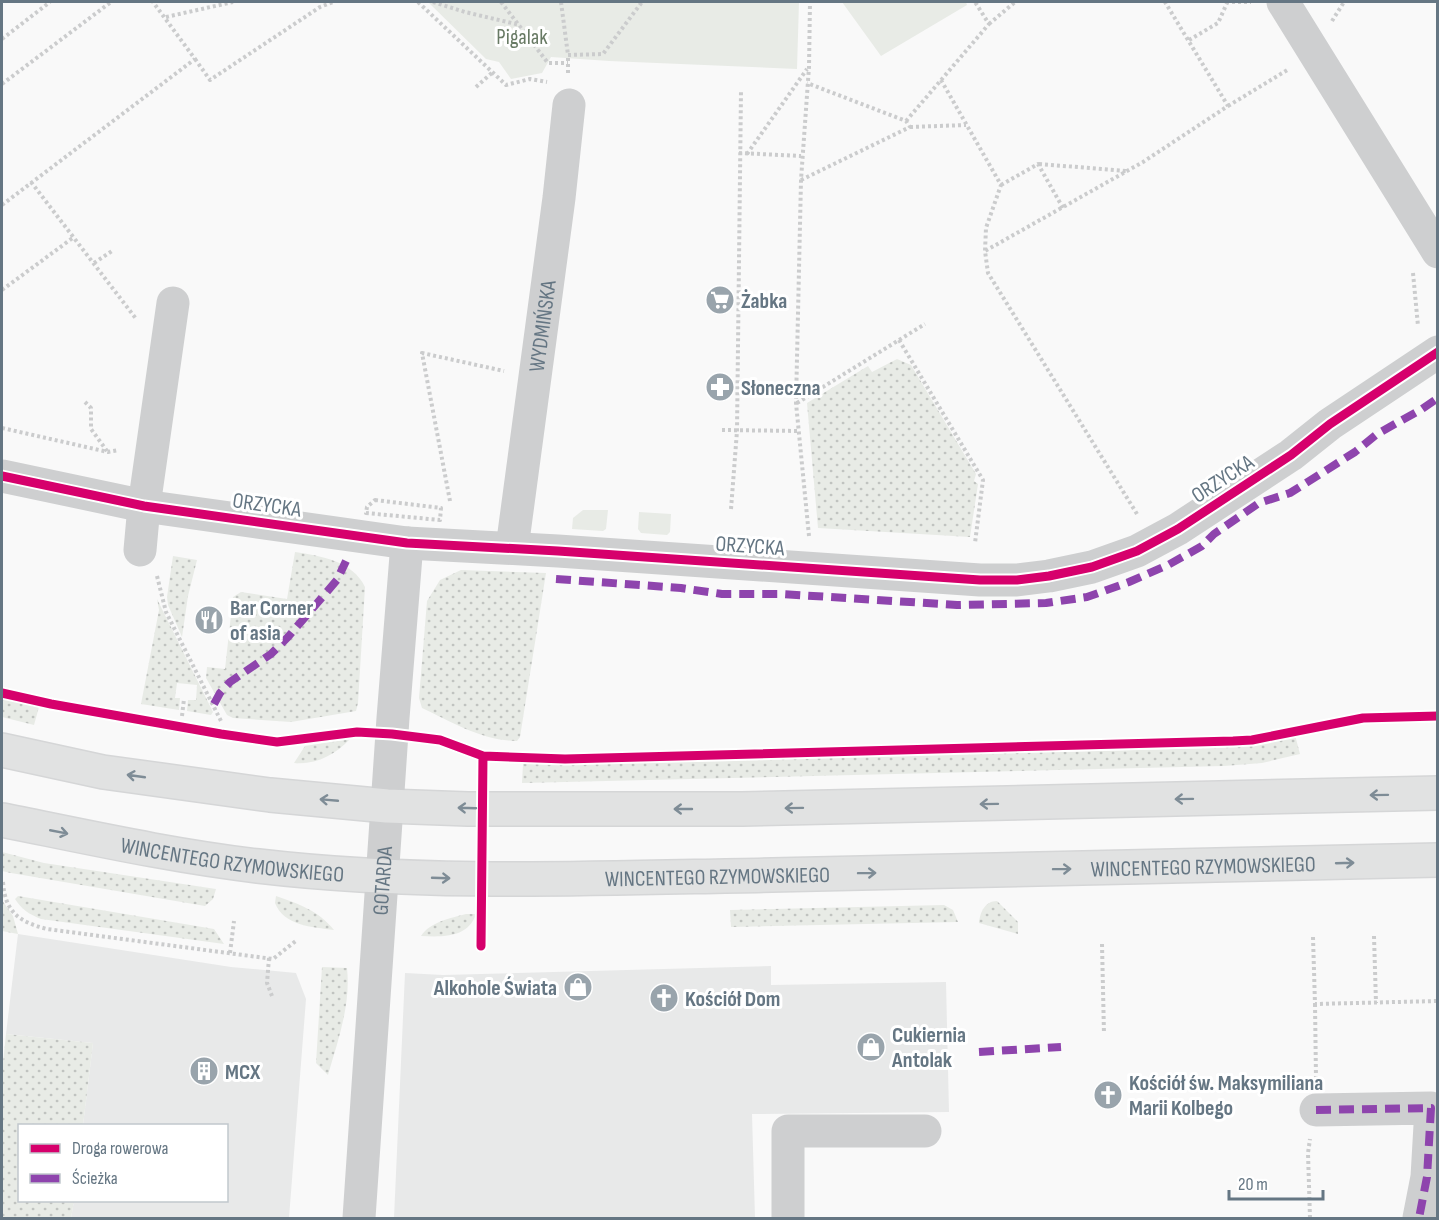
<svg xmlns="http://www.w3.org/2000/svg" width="1439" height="1220" font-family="'Sofia Sans Condensed',sans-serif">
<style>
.built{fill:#e8e9e9}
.grass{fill:url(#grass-dots)}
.green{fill:#e8ebe6}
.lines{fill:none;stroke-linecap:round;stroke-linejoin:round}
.major-casing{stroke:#d5d6d7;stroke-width:36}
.path{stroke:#cbcccd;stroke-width:4;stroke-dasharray:3 3;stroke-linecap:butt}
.minor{stroke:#cecfd0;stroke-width:33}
.major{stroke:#e1e2e2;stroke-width:33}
.quiet{stroke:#8e44ad;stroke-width:8;stroke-dasharray:15 8;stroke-linecap:butt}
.cycleway-casing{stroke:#fff;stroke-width:13}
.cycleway{stroke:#d6006c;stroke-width:9}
.oneway{stroke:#7e8c96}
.labels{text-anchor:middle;stroke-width:6;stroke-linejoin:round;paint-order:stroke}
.park-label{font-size:22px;fill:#687a64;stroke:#fff}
.poi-label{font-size:22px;font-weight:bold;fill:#657683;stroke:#fff;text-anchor:start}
.street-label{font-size:22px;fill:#657683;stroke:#fff}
</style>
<defs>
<pattern id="grass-dots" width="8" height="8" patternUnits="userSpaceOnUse" patternTransform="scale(1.5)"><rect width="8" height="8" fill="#e8ebe6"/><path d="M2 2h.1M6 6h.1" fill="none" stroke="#c0c3c0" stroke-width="1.8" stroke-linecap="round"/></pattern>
</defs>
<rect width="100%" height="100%" fill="#f9f9f9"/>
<path class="built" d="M18 934 231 967 296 973 306 999 289 1218H71L74 1201 226 1200V1126L83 1125 93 1043 6 1034Z
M771 966V985L946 982 949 1112 752 1114 755 1218H394L405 973 443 975Z"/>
<path class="grass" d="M897 359 911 365 976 474 974 481 978 484 970 537 818 528 807 403 868 366 872 372Z
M295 552C321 556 353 561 365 587L358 703 356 711 291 722 233 718 227 715 206 678 207 667 225 669 233 597 241 592 287 599Z
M173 556 197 560 188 596 182 637 168 605 167 597Z
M461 570 546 573 520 737 517 741C483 741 452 722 422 708L419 698 427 601 440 580Z
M157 599 213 712 211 715 187 711 188 700H196L197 685 177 683 175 698H180L179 710 141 704 159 610Z
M2 697 39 707 34 725 2 717Z
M1295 735 1300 754 1262 763 1224 766 522 783 523 764 1220 748 1251 745Z
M350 739C335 755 316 765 294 763L305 746Z
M2 852 44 863 216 889 213 899 205 906 11 873 2 871Z
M18 896 214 929 224 944 41 919C29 914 22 910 15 899Z
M276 896C299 904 319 911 334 930 312 927 284 926 275 903Z
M2 900 13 916 18 934 2 931Z
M997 901 1018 922V934L979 923C980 912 985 901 997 901Z
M944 905 953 910 958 922 731 927 730 910Z
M466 914H476C468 938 443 937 421 936 430 922 451 918 466 914Z
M322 967 347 968C351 1005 338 1040 328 1075L316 1063Z
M6 1034 93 1043 83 1125 20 1126V1200L74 1201 71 1218H2V1072Z"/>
<path class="green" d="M428 2H799L797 69 609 61 551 57 542 73 511 79 499 62 486 59Z
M842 2H966L967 5 881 56Z
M583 510H608L606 529 603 531 572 529 573 518Z
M639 512 671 514 670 532 667 535 641 533 638 529Z"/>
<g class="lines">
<g class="major-casing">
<g id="major">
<path d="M2 750 103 772 270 795 387 806 468 809H742L1438 793"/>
<path id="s3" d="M2 820C87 837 172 856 258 866 428 886 601 878 772 875 994 871 1216 866 1438 860"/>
</g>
</g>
<path class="path" d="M418 2 506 85 530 79 547 82
M433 2 465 12 520 25
M501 2 548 63H568
M561 2 568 55
M1226 2H1251
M166 17 233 2
M1332 21 1344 2
M989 24 1015 2
M2 39 50 2
M1189 40 1218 23 1227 3
M195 59 210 80 320 7 333 2
M568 73V55L603 54 642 2
M941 80 1001 185 986 228 985 251
M2 84 111 2
M476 87 493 72
M1228 106 1289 69
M906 121 989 24 975 2
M910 127 966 125
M739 153 801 156
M747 154 807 69
M1039 164 1127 171
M801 180 910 127 906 121 807 83
M31 182 137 320
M1001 185 1038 164 1063 208
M2 205 195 59 153 2
M94 263 112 251
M1413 273 1418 326
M2 290 74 237
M899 340 983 480 975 543
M85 402 91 408V429L107 451
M797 403 925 324
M2 428 108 452 119 450
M722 430 799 431
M375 500 441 508 440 520 366 513 367 507Z
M450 501 422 353 504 371
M731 509 737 431 741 91
M1137 514 988 273 985 251 1143 162 1228 106 1165 2
M809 536 796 403 801 180 809 67 810 2
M157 576 166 612 222 723
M182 716 184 699
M3 882C5 913 20 922 47 929L273 959 297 940
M1374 936 1376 1003
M1313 937 1315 1004 1438 1001
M1102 944 1104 1034
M230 953 234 921
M269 958 267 983 272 996
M1315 1004 1316 1078
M1310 1218 1308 1153 1310 1139"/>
<g class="minor">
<path d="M1283 2 1438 252"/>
<path d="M2 476 144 506 407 543 558 551 980 580H1017L1049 576 1092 567 1137 551 1178 529 1291 455 1330 424 1438 352"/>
<path id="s1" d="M512 548 559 198 569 105"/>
<path d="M140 550 144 506 173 303"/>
<path d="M1316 1110 1431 1108 1427 1177 1419 1218"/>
<path id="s2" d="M359 1218 393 718 407 543"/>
<path d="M788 1218V1131H925"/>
</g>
<use href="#major" class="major"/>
<path class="quiet" d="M556 579 681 588 722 594H782L957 605 1046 603 1087 597 1129 582 1168 565 1202 546 1214 534 1259 503 1290 493 1355 452 1377 434 1422 409 1438 398
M214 704 220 693 230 682 271 654 288 637 337 580 346 561
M979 1052 1061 1047
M1316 1110 1431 1108 1427 1177 1419 1218"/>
<g class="cycleway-casing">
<path id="cycleway" d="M2 476 144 506 407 543 558 551 980 580H1017L1049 576 1092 567 1137 551 1178 529 1291 455 1330 424 1438 352
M2 693 51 704 221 734 277 742 357 732 392 734 440 740 483 756 565 759 1233 741 1252 740 1363 718 1438 716
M481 946 483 756"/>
</g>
<use href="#cycleway" class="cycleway"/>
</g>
<defs><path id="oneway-shaft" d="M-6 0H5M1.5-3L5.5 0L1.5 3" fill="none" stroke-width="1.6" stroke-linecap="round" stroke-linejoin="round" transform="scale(1.5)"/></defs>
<g class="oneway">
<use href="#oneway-shaft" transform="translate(136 776) rotate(-172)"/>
<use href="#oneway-shaft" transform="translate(1379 795) rotate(179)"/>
<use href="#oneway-shaft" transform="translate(1184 799) rotate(179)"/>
<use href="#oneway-shaft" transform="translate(329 800) rotate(-175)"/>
<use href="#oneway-shaft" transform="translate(989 804) rotate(179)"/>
<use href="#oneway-shaft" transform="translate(467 808) rotate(-178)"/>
<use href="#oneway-shaft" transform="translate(794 808) rotate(179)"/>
<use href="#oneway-shaft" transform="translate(683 809) rotate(180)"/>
<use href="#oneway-shaft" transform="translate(59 832) rotate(11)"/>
<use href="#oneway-shaft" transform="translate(1345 863) rotate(-2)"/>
<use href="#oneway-shaft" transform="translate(1062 869) rotate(-1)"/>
<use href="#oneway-shaft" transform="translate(867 873) rotate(-1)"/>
<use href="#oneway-shaft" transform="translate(441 878) rotate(2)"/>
</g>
<defs>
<g id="supermarket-disc" transform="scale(1.5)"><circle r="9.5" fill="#99a4ac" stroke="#fff"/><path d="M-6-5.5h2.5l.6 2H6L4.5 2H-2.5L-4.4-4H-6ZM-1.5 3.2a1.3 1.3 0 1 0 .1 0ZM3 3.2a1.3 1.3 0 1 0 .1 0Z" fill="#fff"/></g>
<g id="pharmacy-disc" transform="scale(1.5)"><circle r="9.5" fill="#99a4ac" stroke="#fff"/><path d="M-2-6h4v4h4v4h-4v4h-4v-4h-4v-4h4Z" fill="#fff"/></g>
<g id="restaurant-disc" transform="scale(1.5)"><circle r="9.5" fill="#99a4ac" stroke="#fff"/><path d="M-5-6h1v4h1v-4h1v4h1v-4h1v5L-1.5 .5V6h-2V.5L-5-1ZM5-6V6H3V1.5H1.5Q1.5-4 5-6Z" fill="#fff"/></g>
<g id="shop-disc" transform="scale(1.5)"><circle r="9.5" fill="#99a4ac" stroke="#fff"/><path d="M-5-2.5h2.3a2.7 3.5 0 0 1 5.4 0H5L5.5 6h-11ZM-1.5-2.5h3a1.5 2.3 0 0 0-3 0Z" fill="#fff"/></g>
<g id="church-disc" transform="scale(1.5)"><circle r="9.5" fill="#99a4ac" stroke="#fff"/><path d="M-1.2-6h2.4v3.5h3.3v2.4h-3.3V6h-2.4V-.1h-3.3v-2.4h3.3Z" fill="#fff"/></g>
<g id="building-disc" transform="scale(1.5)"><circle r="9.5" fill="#99a4ac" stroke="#fff"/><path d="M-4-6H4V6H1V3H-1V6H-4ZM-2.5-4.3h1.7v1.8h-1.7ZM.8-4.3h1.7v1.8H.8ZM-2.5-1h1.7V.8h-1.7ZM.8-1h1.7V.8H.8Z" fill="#fff"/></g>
</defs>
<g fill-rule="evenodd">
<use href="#supermarket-disc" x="720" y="300"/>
<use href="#pharmacy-disc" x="720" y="387"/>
<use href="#restaurant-disc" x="209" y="620"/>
<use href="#shop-disc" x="578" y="987"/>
<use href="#church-disc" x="664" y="998"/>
<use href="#shop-disc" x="871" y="1047"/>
<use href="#building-disc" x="204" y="1071"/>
<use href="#church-disc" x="1108" y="1095"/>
</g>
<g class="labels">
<g class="park-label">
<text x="522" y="44">Pigalak</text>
</g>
<g class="poi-label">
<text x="741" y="308">Żabka</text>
<text x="741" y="395">Słoneczna</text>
<text x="230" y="615">Bar Corner<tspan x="230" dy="25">of asia</tspan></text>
<text x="557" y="995" text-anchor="end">Alkohole Świata</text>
<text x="685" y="1006">Kościół Dom</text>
<text x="892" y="1042">Cukiernia<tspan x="892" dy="25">Antolak</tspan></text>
<text x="225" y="1079">MCX</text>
<text x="1129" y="1090">Kościół św. Maksymiliana<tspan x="1129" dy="25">Marii Kolbego</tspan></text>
</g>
<g class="street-label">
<text dy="8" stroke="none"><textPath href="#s1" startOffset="224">WYDMIŃSKA</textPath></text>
<text transform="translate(1222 478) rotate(-33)" y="8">ORZYCKA</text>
<text transform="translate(267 504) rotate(8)" y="8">ORZYCKA</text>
<text transform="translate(750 545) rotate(4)" y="8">ORZYCKA</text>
<text dy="8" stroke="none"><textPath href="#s3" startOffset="234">WINCENTEGO RZYMOWSKIEGO</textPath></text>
<text dy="8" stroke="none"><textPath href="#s3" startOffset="1206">WINCENTEGO RZYMOWSKIEGO</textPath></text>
<text dy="8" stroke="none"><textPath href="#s3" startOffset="720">WINCENTEGO RZYMOWSKIEGO</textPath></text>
<text dy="8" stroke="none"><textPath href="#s2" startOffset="338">GOTARDA</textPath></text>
</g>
</g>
<rect width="1439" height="1220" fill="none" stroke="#657683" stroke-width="6"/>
<rect x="18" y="1124" width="210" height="78" fill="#ffffff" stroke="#c1c8cd" stroke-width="1.5"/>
<rect x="30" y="1144" width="30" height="9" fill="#d6006c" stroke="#c1c8cd" stroke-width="1.5"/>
<text x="72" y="1154" font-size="18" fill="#657683">Droga rowerowa</text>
<rect x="30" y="1174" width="30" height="9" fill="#8e44ad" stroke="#c1c8cd" stroke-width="1.5"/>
<text x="72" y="1184" font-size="18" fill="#657683">Ścieżka</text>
<path d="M1229 1190v9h94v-9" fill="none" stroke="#657683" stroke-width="3"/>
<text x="1238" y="1190" font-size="18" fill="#657683" stroke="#ffffff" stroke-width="4.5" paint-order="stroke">20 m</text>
</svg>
